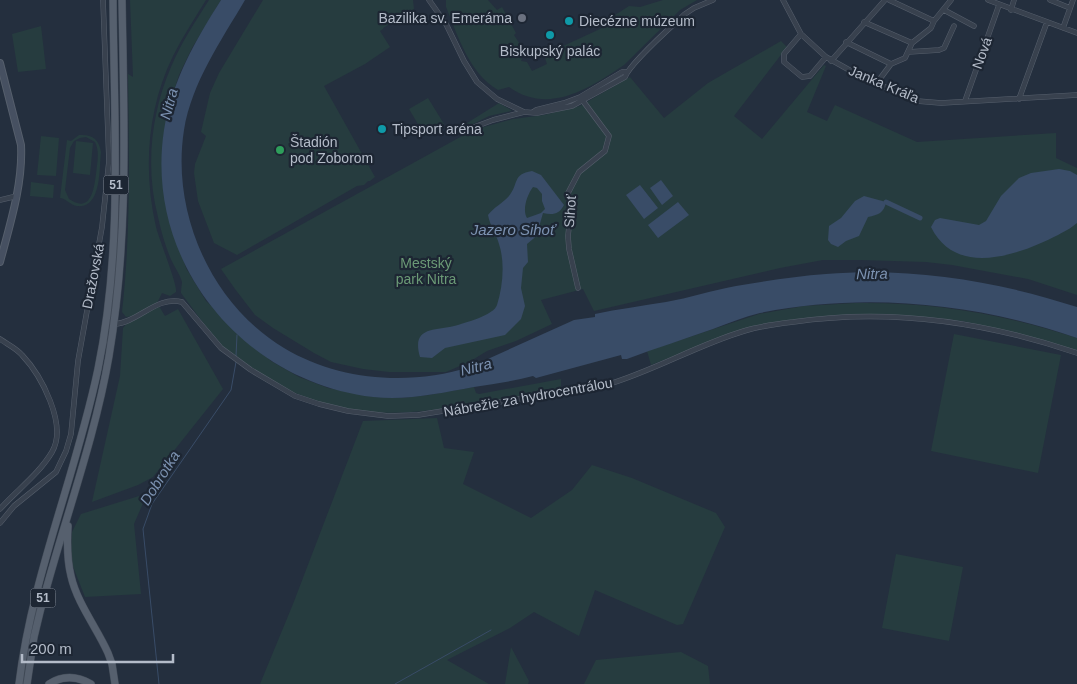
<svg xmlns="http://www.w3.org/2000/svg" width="1077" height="684" font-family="Arial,sans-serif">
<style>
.green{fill:#263c3f;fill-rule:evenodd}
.water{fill:#394c67;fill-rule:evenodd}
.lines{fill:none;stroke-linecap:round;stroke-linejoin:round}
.stream{stroke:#394c67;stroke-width:1}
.canal{stroke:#394c67;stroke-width:5}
.street-casing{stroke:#565f6c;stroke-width:5.5}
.secondary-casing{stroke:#565f6c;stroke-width:8}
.primary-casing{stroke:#414a57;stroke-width:8}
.street{stroke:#38414e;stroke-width:4.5}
.secondary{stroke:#465061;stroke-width:6}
.primary{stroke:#56606e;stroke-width:7}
.worship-dot{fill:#6b7280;stroke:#1d2633;stroke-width:2}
.culture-dot{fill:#0f9aa8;stroke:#1d2633;stroke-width:2}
.leisure-dot{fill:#2e9e5b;stroke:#1d2633;stroke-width:2}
.labels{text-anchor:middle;stroke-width:4.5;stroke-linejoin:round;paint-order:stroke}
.shield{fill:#1d2633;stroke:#878f9c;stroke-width:1}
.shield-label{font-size:12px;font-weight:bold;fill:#b4bcc9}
.poi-label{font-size:14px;fill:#b4bcc9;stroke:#1d2633;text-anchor:start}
.street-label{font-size:14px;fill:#b4bcc9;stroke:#1d2633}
.park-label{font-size:14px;fill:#6b9a76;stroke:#1d2633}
.water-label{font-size:15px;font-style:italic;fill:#7c92b1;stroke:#1d2633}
</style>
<rect width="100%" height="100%" fill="#242f3e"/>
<path class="green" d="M130 0H206C195 18 183 36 173 56 147 109 143 171 156 227 159 239 178 286 176 292L170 296 162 293 157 303 165 316 178 309 223 389 153 477 138 485 92 502 120 376 123 328 133 316 126 317 122 312C131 233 129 153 128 74L133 77Z
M209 0H221L192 48 179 75 168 110 163 140 164 191 186 268 206 301 271 361 299 377 328 388 374 397 402 398 429 395 474 387 476 393 479 394 561 379V390C533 395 504 400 475 404 411 414 363 420 300 395 273 385 250 365 226 350L207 328 181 293C181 289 182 284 182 282 180 274 173 265 170 257 165 245 161 231 158 217 145 168 151 113 171 67 181 43 195 22 209 0Z
M263 0H413L414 9 383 28 384 32 383 29 380 31 390 47 365 64 324 86 375 177 370 181H368L364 185 357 186 237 255 214 243 198 201 194 173 195 164 206 136 201 132 210 93 219 73Z
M446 0H488L497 10 502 7 516 33 514 35 525 52 521 61 527 62 532 71 547 64 545 58 561 47 613 23 615 15 629 6 640 7 663 0H697L680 10 624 65C589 89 548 115 509 87L498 90C469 73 458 36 446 7Z
M41 26 46 69 18 72 12 34Z
M781 41 787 47 734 116 762 139 824 65 826 66 807 112 827 121 835 105 917 142 1056 133V158L1077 168V295L1028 279 952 265 926 262 860 260H823L780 268 594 311 583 289 541 300 552 324 516 341 487 351 469 362 446 372H389L363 369 331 362 314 353 273 328 255 315 235 289 221 269 473 130 513 119 544 115 580 106 630 77 664 118 708 83Z
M428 98 444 124 425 136 409 109Z
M499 103 511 110V111L489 116 461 130 459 128Z
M79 135C92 134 99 139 101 152 99 168 102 209 77 206 70 205 67 199 60 198L67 140 71 141ZM86 137 95 142C100 152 97 163 96 174 94 189 91 214 69 199L65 190 70 148 74 141 80 138Z
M41 136 59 138 56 176 37 175Z
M76 141 93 143 90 175 73 173Z
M31 182 54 185 53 198 30 196Z
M856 303C934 302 1003 314 1077 338V352L1018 334 967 322 938 318 868 314 839 316 736 332 651 365 647 351 759 314 804 306Z
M954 334 1061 355 1038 473 931 451Z
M437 418 444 448 474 452 463 484 531 518 572 490 592 465 632 478 716 513 725 527 683 624 677 625 595 590 579 636 534 612 510 628 447 660 489 684H260L293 604 363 421Z
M139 496 144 501 134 524 141 594 85 597 70 559 72 532 81 514Z
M896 554 963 567 949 641 882 628Z
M511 647 529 681 528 684H505Z
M681 652 708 666 710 684H584L596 660Z"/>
<path class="water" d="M221 0H245C221 41 192 82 184 130 171 213 211 304 284 348 339 381 410 386 470 367L574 320 595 317V314C618 309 642 306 666 302 689 298 713 290 736 286 766 281 797 276 826 274 911 267 997 281 1077 307V338C976 303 865 292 760 313 744 317 729 323 713 329 685 339 656 348 627 359H622L621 355 536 378 533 376C514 381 494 384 474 387 440 393 407 401 373 397 243 382 144 262 164 130 172 81 195 41 221 0Z
M1059 169 1070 171 1077 175V223C1070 229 1065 231 1058 235 1019 255 956 278 931 227L935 220 940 218 979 225 986 221 1001 196 1019 178 1031 173Z
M532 171 541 175 564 205C559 215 552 215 543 213L539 227V234L527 244 528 262 523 268 521 288 525 306 521 319 505 335 445 348 432 358 420 357C411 326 435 331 454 326 465 323 494 315 497 305 503 286 505 262 499 244 496 233 490 226 488 215 494 207 503 203 509 196 519 184 512 174 532 171ZM533 187 537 188 542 194V201L545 209 541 213 527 218C522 210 527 195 533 187Z
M661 180 673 196 662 205 650 188Z
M640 185 658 208 644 219 626 195Z
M864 196 886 202C884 213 878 215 868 217L859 236 846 241 838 247 831 244 828 240 829 226 841 218 855 201Z
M678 202 689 215 658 238 648 225Z"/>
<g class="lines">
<path class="stream" d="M236 356 237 335
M159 684 143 529 152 504 231 390 236 362
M395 684 491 630"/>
<path class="canal" d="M886 202 920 218"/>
<g class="street-casing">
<path id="street" d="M429 0 446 24 464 61 477 82 497 99 524 112
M783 0 801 34 826 57 860 76 917 101 941 103 1077 95
M889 0 934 21
M988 0 1077 33
M1050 0 1070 8
M944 10 974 26
M1011 10 1014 0
M864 22 912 43
M1063 28 1073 0
M801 34 784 54V62L802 77 810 76 826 57
M846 42 891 64
M908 52 939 50 944 48 954 26
M831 61 885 0
M876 84 891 64 905 58 912 43 931 28 934 21 951 0
M1019 99 1047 22
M965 101 999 5
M533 112 536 110 564 103 580 97 622 72H627
M469 129 493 120 524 112 537 113 572 106 625 77C630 63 672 26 685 14L694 8 713 0
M0 200 17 196
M578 288 569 249 568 236 571 208 568 193 579 172 605 151 609 136 580 97
M114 324C138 323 157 295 182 302L221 348 251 370 295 396 319 404 348 411 388 416 418 415 606 385C654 371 697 345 744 331 760 326 776 324 793 322 888 308 986 322 1077 353
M0 339C7 344 16 348 22 355 41 375 68 425 52 452 39 474 17 490 0 509
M0 523 14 506 56 472 66 451 71 434 78 361 102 227 109 161 103 0"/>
</g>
<g class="secondary-casing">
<path id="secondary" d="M0 63 21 145C23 184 10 224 0 262"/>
</g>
<g class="primary-casing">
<path id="primary" d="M68 526C67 543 67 560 71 576 77 603 97 628 108 653L112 664 115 684
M19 684C32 576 76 475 98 369 123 248 114 123 113 0
M27 684 34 637 40 612C62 526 94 443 109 356 129 238 124 119 122 0
M49 684C63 675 77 676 91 684"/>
</g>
<use href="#street" class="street"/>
<use href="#secondary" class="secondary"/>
<use href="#primary" class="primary"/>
</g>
<circle class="worship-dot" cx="522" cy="18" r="5"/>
<g class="culture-dot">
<circle cx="569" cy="21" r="5"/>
<circle cx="550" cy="35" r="5"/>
<circle cx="382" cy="129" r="5"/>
</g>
<circle class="leisure-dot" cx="280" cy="150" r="5"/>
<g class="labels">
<g class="shield">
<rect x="103.5" y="175.5" width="25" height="19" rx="4"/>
<rect x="30.5" y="588.5" width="25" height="19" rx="4"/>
</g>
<g class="shield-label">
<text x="116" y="189">51</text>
<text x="43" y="602">51</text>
</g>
<g class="poi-label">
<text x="512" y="23" text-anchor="end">Bazilika sv. Emeráma</text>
<text x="579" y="26">Diecézne múzeum</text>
<text x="550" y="56" text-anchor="middle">Biskupský palác</text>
<text x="392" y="134">Tipsport aréna</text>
<text x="290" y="147">Štadión<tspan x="290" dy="16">pod Zoborom</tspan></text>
</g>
<g class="street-label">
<text transform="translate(982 53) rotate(-70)" y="5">Nová</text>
<text transform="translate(884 84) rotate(23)" y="5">Janka Kráľa</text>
<text transform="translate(570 211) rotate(-86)" y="5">Sihoť</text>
<text transform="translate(93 276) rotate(-79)" y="5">Dražovská</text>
<text transform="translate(528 397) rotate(-10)" y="5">Nábrežie za hydrocentrálou</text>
</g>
<g class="park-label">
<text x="426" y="268">Mestský<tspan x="426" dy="16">park Nitra</tspan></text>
</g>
<g class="water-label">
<text transform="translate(169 104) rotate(-75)" y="5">Nitra</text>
<text x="513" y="235">Jazero Sihoť</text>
<text transform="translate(872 274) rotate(-1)" y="5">Nitra</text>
<text transform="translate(476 367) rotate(-14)" y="5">Nitra</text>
<text transform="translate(160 478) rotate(-58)" y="5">Dobrotka</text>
</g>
</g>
<path d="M22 654v8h151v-8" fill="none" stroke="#b4bcc9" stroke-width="2.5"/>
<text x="30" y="654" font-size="15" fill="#b4bcc9" stroke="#1d2633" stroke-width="4" paint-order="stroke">200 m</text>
</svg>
